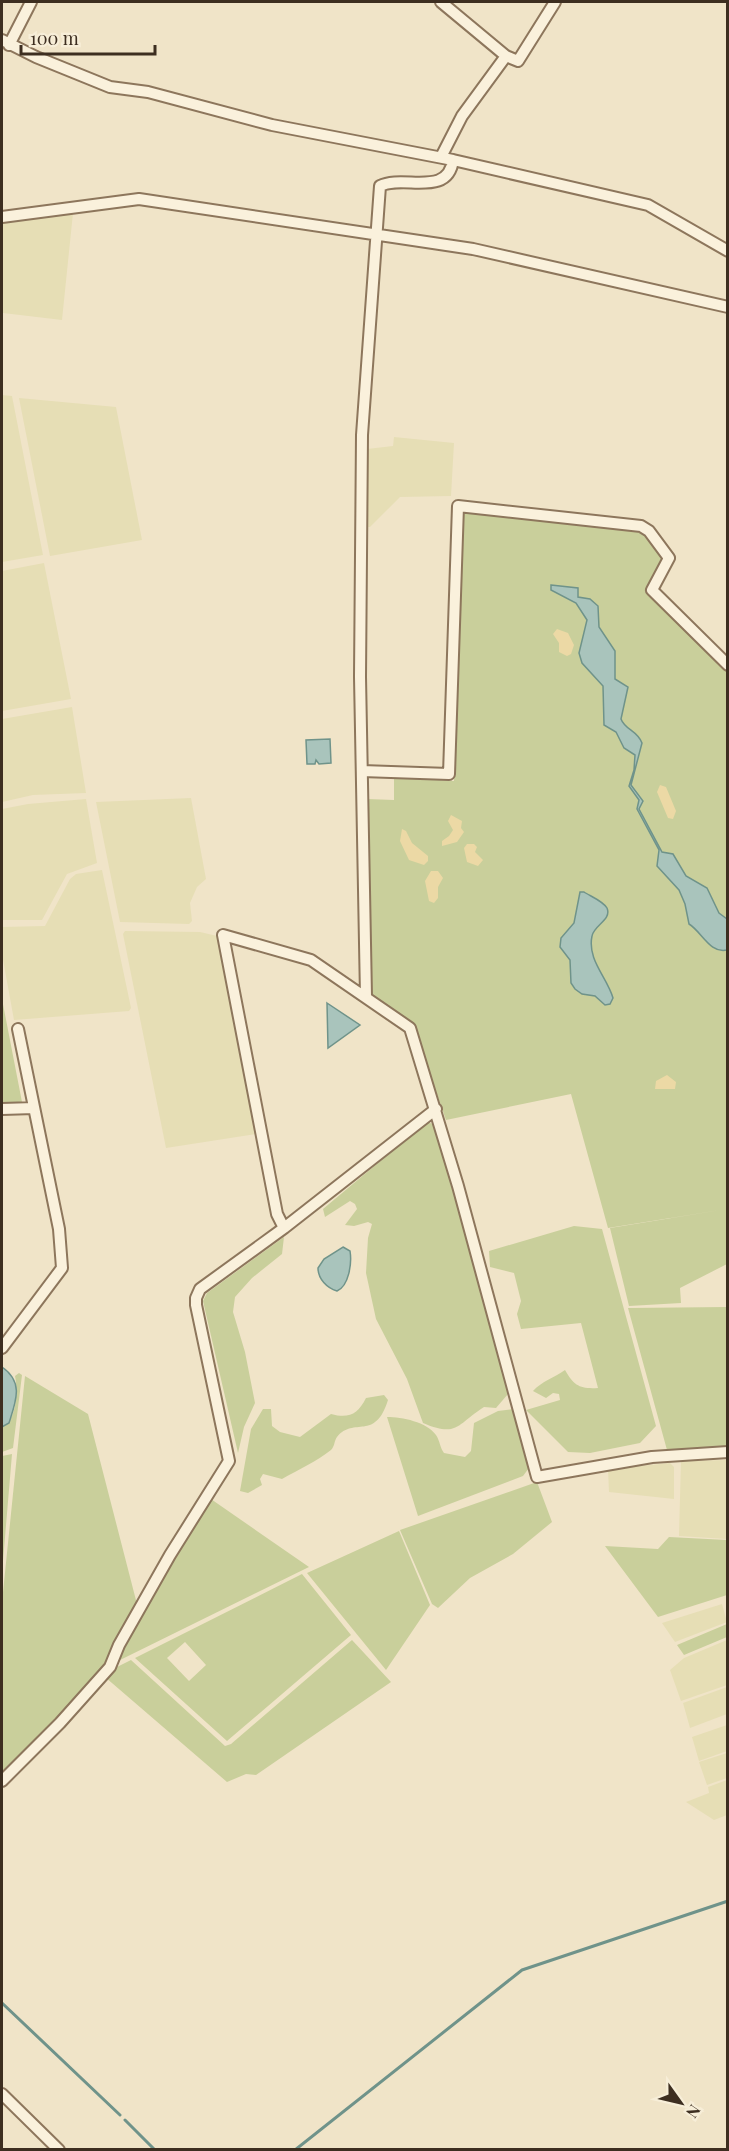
<svg xmlns="http://www.w3.org/2000/svg" width="729" height="2151" font-family="'Playfair Display',serif">
<style>
.farmland{fill:#e6deb5}
.green{fill:#c9cf9b;fill-rule:evenodd}
.sand{fill:#ecd9a5}
.water{fill:#a9c4bc;stroke:#6f938a;stroke-width:1.5}
.lines{fill:none;stroke-linecap:round;stroke-linejoin:round}
.stream{stroke:#6f938a;stroke-width:3}
.minor-casing{stroke:#8d765c;stroke-width:14}
.minor{stroke:#faf1dc;stroke-width:10}
</style>
<rect width="100%" height="100%" fill="#f0e4c8"/>
<path class="farmland" d="M73 213 62 320 3 313 2 222Z
M2 395 12 396 43 555 2 562Z
M19 398 116 407 142 540 50 556Z
M394 437 454 443 451 496 400 497 370 527H365L367 449 393 446Z
M44 563 71 699 2 711V571Z
M72 707 86 793 33 795 2 802V719Z
M191 798 206 879 197 887 190 903 192 921 189 924 120 922 96 802Z
M86 799 97 863 67 874 42 920H2V809L28 804Z
M102 870 131 1008 129 1011 14 1020 2 954V927L45 926 70 879 76 874Z
M125 931 200 932 217 936 256 1134 166 1148 123 934Z
M727 1460V1539L679 1536 681 1461Z
M670 1463 674 1467V1499L609 1492 608 1469Z
M722 1604 727 1622 675 1642 662 1623Z
M727 1640V1685L681 1701 670 1670 684 1658Z
M727 1687V1714L690 1728 683 1703Z
M727 1725V1751L699 1761 692 1737Z
M727 1753V1778L707 1785 699 1762Z
M727 1780V1815L714 1820 686 1802 709 1793 708 1787Z"/>
<path class="green" d="M467 511 640 531 646 535 663 557 646 590 728 671 727 1264 680 1288 681 1303 629 1306 610 1228 727 1209 608 1228 571 1094 446 1120 413 1026 408 1019 370 995 367 799 394 800V777L454 781 462 516Z
M2 999 22 1102 2 1103Z
M427 1122 436 1125 508 1394 496 1408 484 1407C457 1424 458 1438 423 1423L407 1379 376 1319 366 1273 368 1238 372 1224 368 1222 354 1226 345 1225 357 1209 355 1204 350 1201 325 1217 323 1209Z
M574 1226 602 1229 656 1426 640 1443 590 1453 568 1452 526 1410 560 1400 559 1394 553 1393 546 1398 533 1391C542 1381 554 1378 565 1370 574 1386 580 1389 598 1388L581 1323 521 1329 517 1314 521 1301 514 1273 490 1267 489 1251Z
M284 1237 282 1254 252 1278 235 1297 233 1312 245 1352 255 1403 244 1427 238 1453 203 1301 207 1293Z
M727 1307V1449L667 1450 628 1308Z
M19 1373 22 1375 13 1448 2 1452V1427C17 1420 18 1391 15 1376Z
M25 1376 88 1414 138 1608 108 1667 2 1778V1602Z
M384 1395 388 1400C375 1442 354 1416 337 1437 334 1441 335 1446 331 1450 317 1461 298 1470 282 1479L263 1474 260 1479 262 1485 248 1493 240 1491 251 1429 263 1409H271L272 1426 280 1432 300 1437 331 1414C349 1419 358 1414 366 1398Z
M514 1409 529 1468 523 1476 418 1516 387 1417C402 1417 427 1422 436 1435 440 1441 440 1448 444 1453L465 1457 471 1451 474 1423 498 1411Z
M12 1454 2 1573V1456Z
M537 1482 552 1522 513 1554 470 1578 438 1608 432 1604 400 1530Z
M208 1497 309 1567 116 1662 120 1647Z
M399 1531 430 1605 386 1670 307 1573Z
M669 1537 727 1540V1595L658 1617 605 1546 658 1549Z
M302 1574 351 1635 227 1741 135 1658ZM185 1642 206 1665 189 1681 167 1658Z
M727 1624V1637L684 1655 677 1645Z
M352 1640 391 1682 256 1775 246 1774 227 1782 105 1677 111 1670 131 1660 225 1746 231 1744Z"/>
<path class="sand" d="M557 629 568 633 574 645 571 654 567 656 559 652V643L553 634Z
M660 785 666 787 676 811 673 819 668 818 657 792Z
M451 815 462 821 461 828 464 832 457 842 442 846V841L449 836 453 830 448 821Z
M402 829 406 831 412 843 428 856V861L424 865 409 860 400 841Z
M467 844H474L477 847 475 852 483 860 478 866 467 862 464 848Z
M431 871H438L443 878 438 887V898L434 903 429 901 425 881Z
M667 1075 676 1082 675 1089H655L656 1081Z"/>
<path class="water" d="M551 585 578 588V597L590 599 598 606 599 627 615 651V679L628 687 621 719C625 730 637 730 642 743L631 785 643 801 639 809 662 852 673 854 686 876 707 888 719 913 727 919V950C710 954 702 932 689 924L685 904 679 890 657 866 659 850 637 809 639 800 629 786 634 770 635 755 624 748 616 732 604 725 603 686 582 663 579 653 587 620 576 603 551 590Z
M330 739 331 763 319 764 316 760 315 764H307L306 740Z
M580 892H584C590 896 603 901 607 908 612 920 594 925 592 936 587 960 607 977 613 998L610 1004 605 1005 595 996 582 994 575 989 571 983 570 960 560 947 561 938 574 923Z
M327 1003 360 1025 328 1048Z
M343 1247 350 1251C352 1263 349 1286 337 1291 327 1288 318 1279 318 1268L324 1259Z
M2 1367C24 1382 16 1401 9 1423L2 1427Z"/>
<g class="lines">
<path class="stream" d="M2 2003 120 2115
M125 2120 155 2150
M295 2150 522 1970 728 1901"/>
<g class="minor-casing">
<path id="minor" d="M441 2 506 56 518 61 555 2
M2 40 36 57 110 87 148 92 272 125 453 160 648 205 728 251
M9 45 31 2
M441 157 462 116 506 56
M2 217 139 199 473 249 728 307
M362 771 449 774 458 506 641 526 649 531 669 558 652 590 728 665
M366 996 360 677 362 435 380 186C403 174 448 198 453 160
M2 1109 34 1108
M284 1228 277 1214 223 935 311 960 410 1028 458 1186 537 1477 652 1457 728 1452
M2 1348 62 1268 59 1229 18 1029
M2 1781 60 1723 110 1667 119 1645 170 1555 229 1461 196 1305V1298L200 1289 284 1228 436 1109
M2 2094 59 2150"/>
</g>
<use href="#minor" class="minor"/>
</g>
<rect width="729" height="2151" fill="none" stroke="#3d2e20" stroke-width="6"/>
<g transform="translate(681 2103) rotate(124)" stroke="#f7eed8" stroke-width="4.5" paint-order="stroke">
<path d="M0-4.5L10 22L0 15L-10 22Z" fill="#3d2e20"/>
<text y="-9" font-size="16" font-weight="bold" text-anchor="middle" fill="#3d2e20">N</text>
</g>
<path d="M21 45v9h134v-9" fill="none" stroke="#3d2e20" stroke-width="3"/>
<text x="30" y="45" font-size="18" fill="#3d2e20" stroke="#f7eed8" stroke-width="4.5" paint-order="stroke">100 m</text>
</svg>
